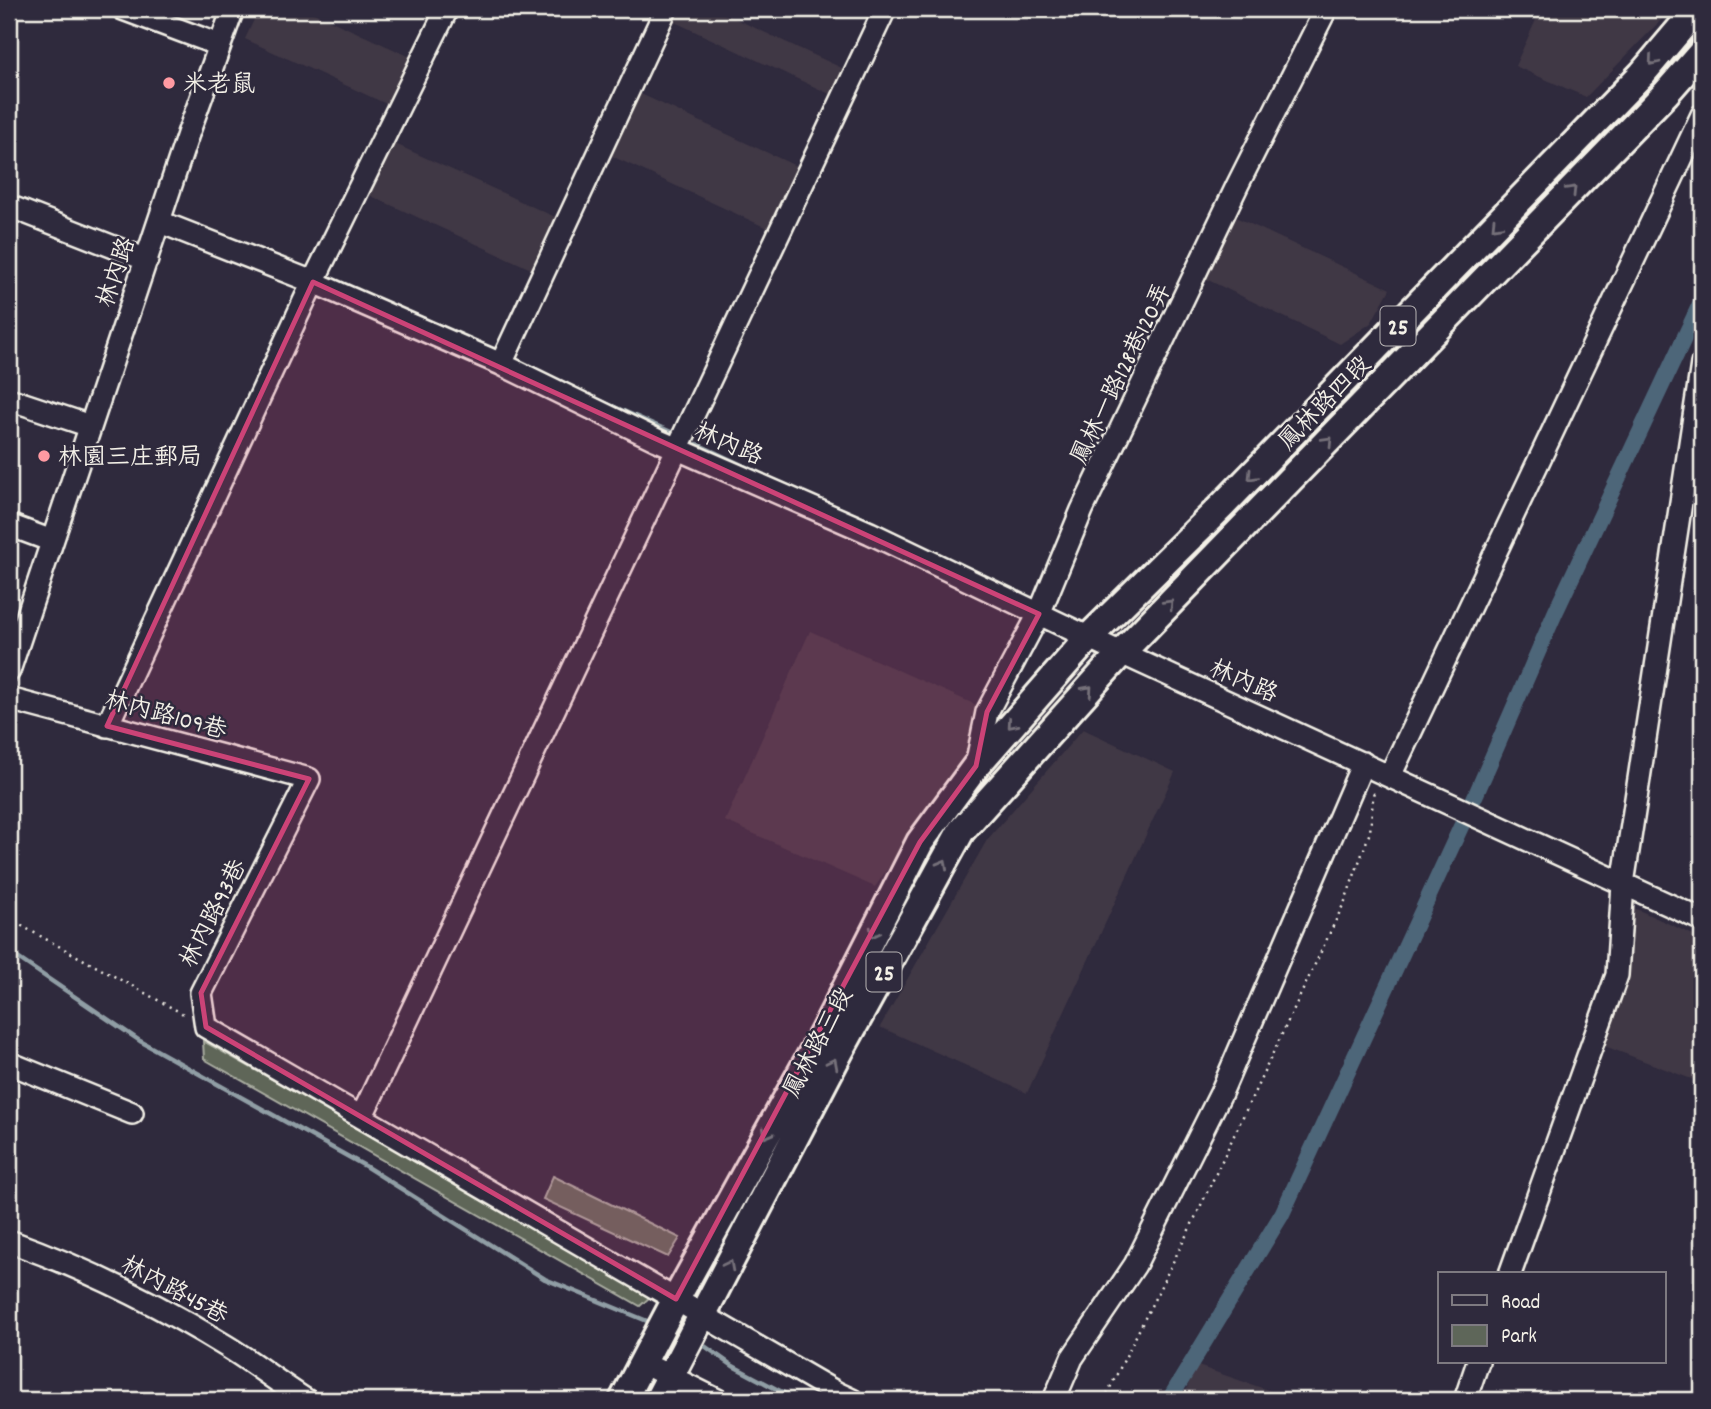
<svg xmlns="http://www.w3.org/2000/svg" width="1711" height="1409" font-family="Dekko,'LXGW WenKai TC',sans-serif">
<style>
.built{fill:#413845}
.green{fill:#5e6659;stroke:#a9aca0;stroke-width:2}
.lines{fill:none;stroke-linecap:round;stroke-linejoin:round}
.stream{stroke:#909ea5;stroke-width:4.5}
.canal{stroke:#4e6679;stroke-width:16}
.minor-casing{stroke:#f4f1e8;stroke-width:26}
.major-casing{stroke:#f4f1e8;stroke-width:32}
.path{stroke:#f4f1e8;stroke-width:2.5;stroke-dasharray:2 5;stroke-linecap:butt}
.minor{stroke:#2f2a3d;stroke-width:21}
.major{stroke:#2f2a3d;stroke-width:26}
.oneway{stroke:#747079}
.marked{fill:#cc4377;fill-opacity:0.2;stroke:#cc4377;stroke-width:5;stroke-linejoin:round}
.poi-dot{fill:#ff9aa2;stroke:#2f2a3d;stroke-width:2.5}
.labels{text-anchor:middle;stroke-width:5;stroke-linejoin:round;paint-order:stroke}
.shield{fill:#2f2a3d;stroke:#b9b5b5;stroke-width:2}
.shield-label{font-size:23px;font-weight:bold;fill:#f4f1e8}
.poi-label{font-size:24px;fill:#f4f1e8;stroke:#2f2a3d;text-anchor:start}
.street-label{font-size:24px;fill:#f4f1e8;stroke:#2f2a3d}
</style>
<rect width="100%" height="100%" fill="#2f2a3d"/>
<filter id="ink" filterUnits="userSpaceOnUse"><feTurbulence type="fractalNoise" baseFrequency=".0143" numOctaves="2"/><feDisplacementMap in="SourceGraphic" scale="14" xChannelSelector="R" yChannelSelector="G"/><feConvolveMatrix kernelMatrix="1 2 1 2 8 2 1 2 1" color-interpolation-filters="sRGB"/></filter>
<g filter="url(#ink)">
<path class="built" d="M259 9H305L415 59 393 107 245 39Z
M668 9H714L844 69 832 95 664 17Z
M1541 9H1643L1663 18 1586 97 1515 66Z
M630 89 798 167 769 229 601 151Z
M393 143 555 217 531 269 369 195Z
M1231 215 1390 289 1371 323 1340 344 1202 277Z
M810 631 994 713 875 887 725 821Z
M1083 729 1175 772 1027 1093 880 1027 987 840Z
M1632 907 1702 939V1083L1594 1042Z
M1195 1365 1297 1400H1202L1185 1394Z"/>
<path class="green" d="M203 1041 399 1150 650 1297 640 1306 204 1059Z
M553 1176 680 1238 668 1257 543 1199Z"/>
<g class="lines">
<path class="stream" d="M594 398 671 432
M697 444 759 473
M9 952 140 1041 365 1166 545 1279 652 1323
M699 1342 733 1366 797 1400"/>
<path class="canal" d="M1169 1400 1282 1214 1477 792 1555 613 1702 300"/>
<g class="minor-casing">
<path id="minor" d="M123 9 219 45
M9 206 147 260
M160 222 313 282 501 364 657 440 870 533 1121 653 1702 920
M501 364 666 9
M9 399 90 426
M9 525 52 541
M9 671 188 134 233 9
M9 699 309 779 201 993 206 1027 837 1393 852 1400
M107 726 313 282 447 9
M976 766 987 712 1039 614 1082 510 1238 184 1326 9
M1390 776 1702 115
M9 1063 132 1113
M362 1116 885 9
M9 1241C84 1268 158 1304 226 1346 254 1363 279 1383 306 1400
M1510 1274 1617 975 1623 884 1702 364
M643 1363 717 1400
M1054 1400 1072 1358 1135 1265 1221 1093 1363 763
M1465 1400 1478 1362"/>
</g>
<g class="major-casing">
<path id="major" d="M623 1400 676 1299 822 1035 920 842 976 766 1090 636 1222 506 1642 74 1697 9
M658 1400 840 1051 961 831 1121 653 1666 93 1702 52"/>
</g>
<path class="path" d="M9 919 187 1016
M1104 1400 1193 1222 1345 901 1370 832 1374 788"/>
<use href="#minor" class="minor"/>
<use href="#major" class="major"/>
</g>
<defs><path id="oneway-chevron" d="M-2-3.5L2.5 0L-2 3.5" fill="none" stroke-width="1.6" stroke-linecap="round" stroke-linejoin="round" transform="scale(1.75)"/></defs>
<g class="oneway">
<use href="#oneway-chevron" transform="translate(1653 61) rotate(130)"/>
<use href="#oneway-chevron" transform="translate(1572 190) rotate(-46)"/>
<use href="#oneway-chevron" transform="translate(1496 225) rotate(134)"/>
<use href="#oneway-chevron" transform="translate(1328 441) rotate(-46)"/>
<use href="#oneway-chevron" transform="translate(1252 476) rotate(134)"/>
<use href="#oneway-chevron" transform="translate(1169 604) rotate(-46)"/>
<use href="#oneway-chevron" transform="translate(1088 690) rotate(-48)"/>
<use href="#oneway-chevron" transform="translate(1012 724) rotate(131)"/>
<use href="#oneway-chevron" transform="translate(943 864) rotate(-61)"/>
<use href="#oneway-chevron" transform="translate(874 933) rotate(117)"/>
<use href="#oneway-chevron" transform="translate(833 1063) rotate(-63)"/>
<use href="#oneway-chevron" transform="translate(767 1134) rotate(119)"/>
<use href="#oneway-chevron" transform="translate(729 1265) rotate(-63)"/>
</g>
</g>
<path class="marked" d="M313 282 1039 614 987 712 976 766 920 842 676 1299 206 1027 201 993 309 779 107 726Z"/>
<g class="poi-dot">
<circle cx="169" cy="83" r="7"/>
<circle cx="44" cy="456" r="7"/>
</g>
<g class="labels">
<g class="shield">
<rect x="1380.5" y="306.5" width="35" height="39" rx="5"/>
<rect x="866.5" y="952.5" width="35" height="39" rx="5"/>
</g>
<g class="shield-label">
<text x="1398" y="334">25</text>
<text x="884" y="980">25</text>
</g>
<g class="poi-label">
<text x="183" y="91">米老鼠</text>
<text x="58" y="464">林園三庄郵局</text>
</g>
<g class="street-label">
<text transform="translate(115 272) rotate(-71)" y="8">林內路</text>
<text transform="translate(1120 373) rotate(-64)" y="8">鳳林一路128巷120弄</text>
<text transform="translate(1324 402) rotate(-46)" y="8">鳳林路四段</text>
<text transform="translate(729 443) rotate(23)" y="8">林內路</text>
<text transform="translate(1244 680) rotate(24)" y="8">林內路</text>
<text transform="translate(166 714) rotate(15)" y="8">林內路109巷</text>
<text transform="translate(212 913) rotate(-63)" y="8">林內路93巷</text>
<text transform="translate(817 1042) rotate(-62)" y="8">鳳林路三段</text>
<text transform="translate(175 1289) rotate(28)" y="8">林內路45巷</text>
</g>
</g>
<rect width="1711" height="1409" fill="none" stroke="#2f2a3d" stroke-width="35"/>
<rect x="18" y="18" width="1676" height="1374" fill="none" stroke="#f4f1e8" stroke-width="2.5" filter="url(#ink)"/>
<rect x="1438" y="1272" width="228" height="91" fill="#2f2a3d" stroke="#7e7a81" stroke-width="2"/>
<rect x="1452" y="1295" width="35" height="10" fill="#2f2a3d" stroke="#7e7a81" stroke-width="2"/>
<text x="1501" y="1308" font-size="21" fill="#f4f1e8">Road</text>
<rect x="1452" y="1325" width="35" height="21" fill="#5e6659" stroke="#7e7a81" stroke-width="2"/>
<text x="1501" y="1342" font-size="21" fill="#f4f1e8">Park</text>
</svg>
